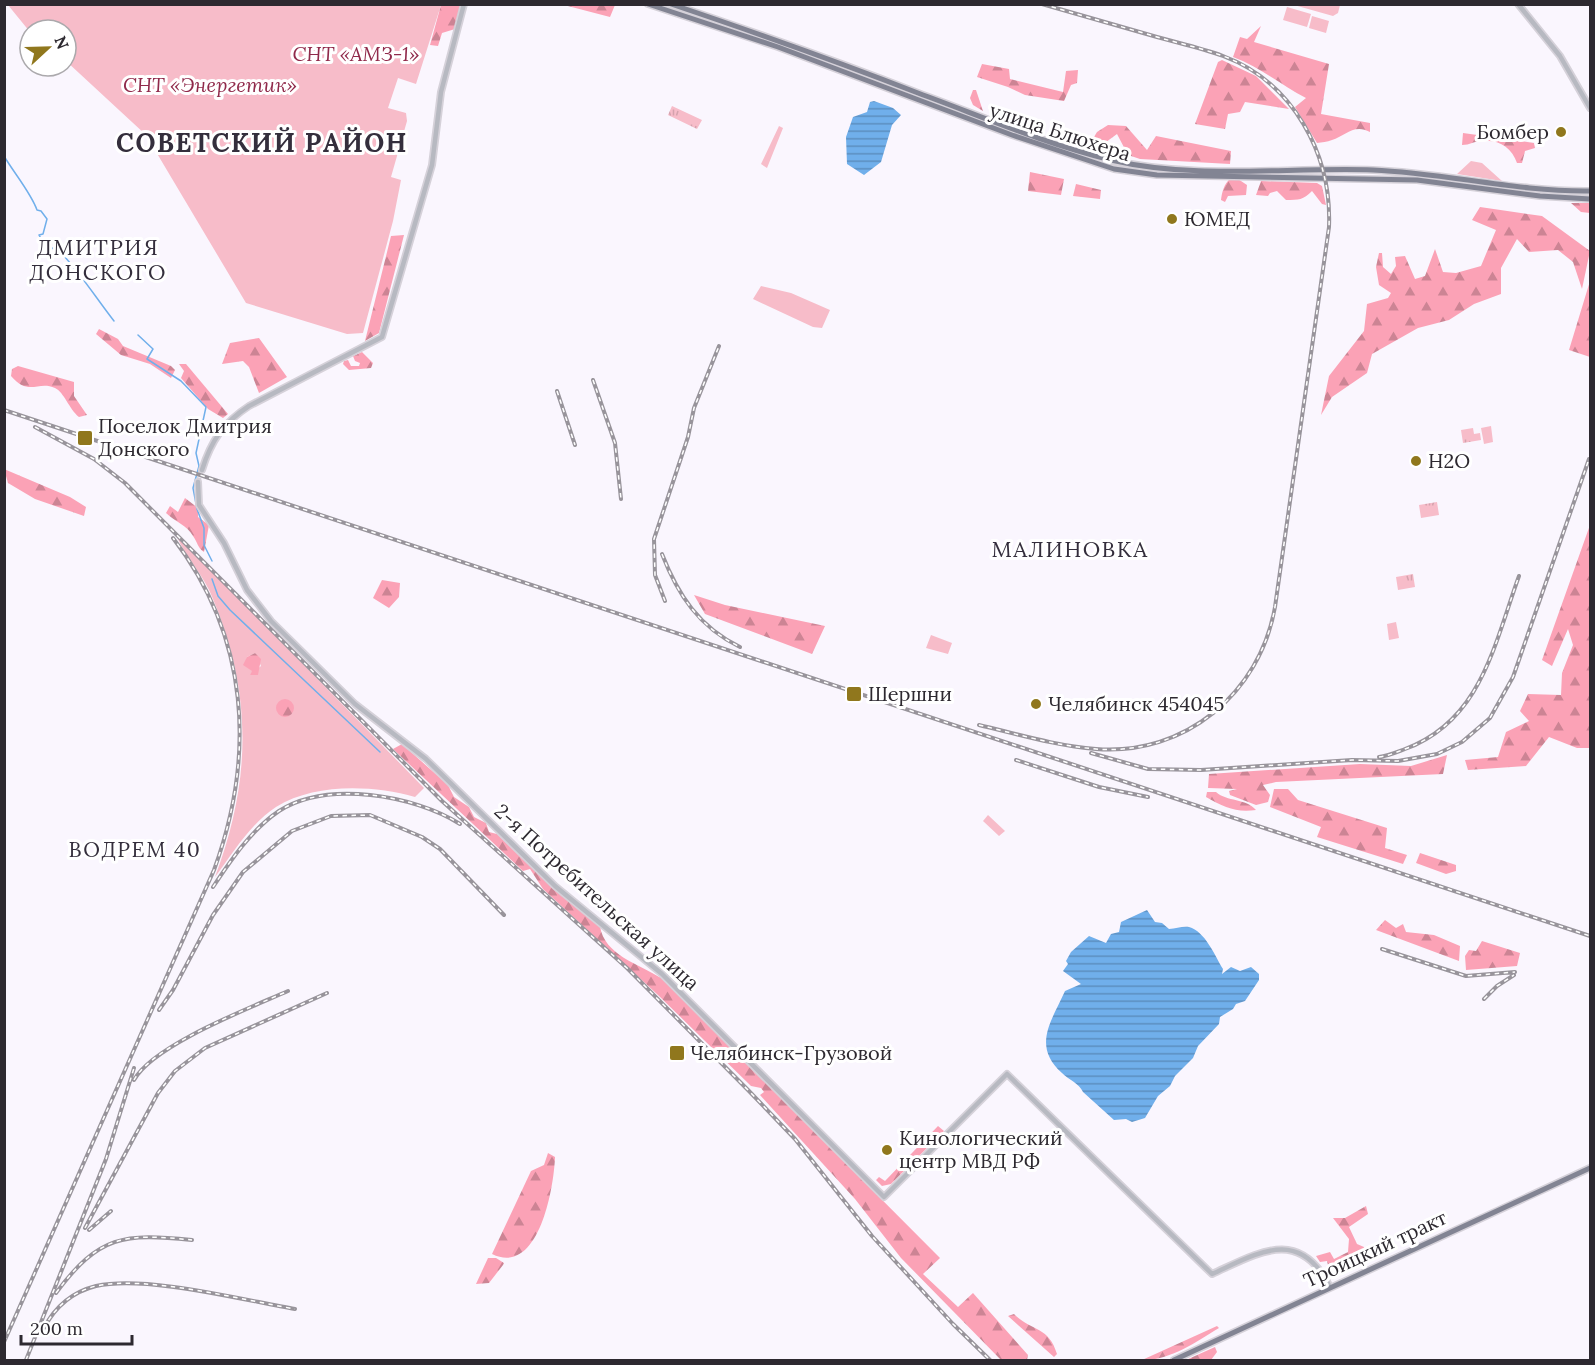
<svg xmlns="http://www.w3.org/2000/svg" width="1595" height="1365" font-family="Lora,serif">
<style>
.green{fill:#f7bcc9;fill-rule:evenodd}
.forest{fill:url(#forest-firs)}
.park{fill:url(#park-tufts)}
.water{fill:url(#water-rules)}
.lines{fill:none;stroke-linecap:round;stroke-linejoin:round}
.stream{stroke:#70afeb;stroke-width:1.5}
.tertiary-tunnel{stroke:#d1cdd5;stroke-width:4.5;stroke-dasharray:4.5 2;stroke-linecap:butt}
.tertiary-casing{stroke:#d5d1d9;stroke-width:8}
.primary-casing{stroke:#d5d1d9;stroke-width:8}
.tertiary{stroke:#b7b9c1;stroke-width:4.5}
.primary{stroke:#828493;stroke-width:5}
.rail-casing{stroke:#98949b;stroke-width:4}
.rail{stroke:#fff;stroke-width:1.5;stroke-dasharray:4.5;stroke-linecap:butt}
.poi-dot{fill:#90771d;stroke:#fff;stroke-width:2}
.labels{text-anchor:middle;stroke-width:6;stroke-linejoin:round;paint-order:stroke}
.park-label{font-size:20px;font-style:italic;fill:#902a4b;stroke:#fff}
.street-label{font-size:20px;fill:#2d2930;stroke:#fff}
.poi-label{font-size:20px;fill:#2d2930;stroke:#fff;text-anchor:start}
.neighbourhood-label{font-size:21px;letter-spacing:1.5px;fill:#342e3c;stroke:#fff}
.quarter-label{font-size:22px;letter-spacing:1.5px;fill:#342e3c;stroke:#fff}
.district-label{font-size:26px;font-weight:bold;letter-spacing:1.5px;fill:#342e3c;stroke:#fff}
</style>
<defs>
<pattern id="forest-firs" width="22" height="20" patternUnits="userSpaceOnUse" patternTransform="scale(1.5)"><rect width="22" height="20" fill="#fba2b6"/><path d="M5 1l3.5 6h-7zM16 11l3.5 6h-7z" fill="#cc8494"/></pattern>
<pattern id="park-tufts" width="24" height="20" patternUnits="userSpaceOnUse" patternTransform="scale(1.5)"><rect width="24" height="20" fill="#f7bcc9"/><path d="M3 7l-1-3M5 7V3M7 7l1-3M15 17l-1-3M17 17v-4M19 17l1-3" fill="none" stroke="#d4a2ad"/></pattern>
<pattern id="water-rules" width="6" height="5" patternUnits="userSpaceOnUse" patternTransform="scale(1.5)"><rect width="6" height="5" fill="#70afeb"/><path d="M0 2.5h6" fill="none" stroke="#5c8ebf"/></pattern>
</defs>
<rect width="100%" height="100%" fill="#faf6fe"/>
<path class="green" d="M8 5H441L416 84 398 78 388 108 406 113 407 121 391 177 401 180 393 221 363 333 347 334 246 303 146 135 66 61V30L30 32Z
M1294 5H1340L1338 13 1333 16Z
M1287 7 1311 14 1307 27 1283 20Z
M1312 16 1329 21 1326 33 1309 28Z
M779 126 783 128 767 168 761 164Z
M1471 161 1482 163 1502 181 1457 174Z
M761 286 791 293 830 310 822 328 813 327 753 299Z
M1491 426 1493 442 1484 444 1481 428Z
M176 534 424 788 415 797C372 785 315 783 276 807 250 824 233 853 215 877 252 779 253 690 210 592 202 574 181 550 176 534ZM255 653 261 666 250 675 253 671 246 666 247 657Z
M1396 622 1399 638 1389 640 1387 624Z
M931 635 952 643 948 654 926 648Z
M988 815 1005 831 999 836 983 821Z"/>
<path class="forest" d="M441 5H461L455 29 442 33 438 46 430 45Z
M615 5 610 17 564 5 615 4Z
M1261 26 1254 42 1329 64 1321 114 1370 123V132C1354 123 1345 136 1332 140 1327 142 1322 142 1317 143L1295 107 1306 98C1281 85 1260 67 1233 57L1240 37 1247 39Z
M1222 60 1256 76 1289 109 1245 102 1240 112 1228 114 1225 129 1195 124 1218 62Z
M982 64 1009 69 1010 79 1063 92 1066 71 1078 70 1077 83 1071 85 1064 101 1025 95 1008 87 977 77Z
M973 90H976L983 111 973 105 970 98Z
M1108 125 1126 126 1147 150 1156 136 1231 151 1230 164 1140 159 1128 155 1117 134 1102 145 1091 142 1097 132Z
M1463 133 1534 143 1535 148 1525 151 1522 163H1517C1512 148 1499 139 1482 141 1474 141 1470 145 1462 145Z
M1030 172 1064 179 1061 195 1028 191Z
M1230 179H1238L1247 185 1246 195 1228 196 1225 202 1221 200C1222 192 1224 184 1230 179Z
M1261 181 1317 183 1322 186 1326 205 1322 204 1312 191C1303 200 1299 200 1286 200L1277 191 1270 193 1268 196 1256 195Z
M1076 184 1101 190 1100 199 1073 196Z
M1571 203H1590V213L1581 212Z
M1480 207 1542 216 1590 251 1582 289 1573 262 1558 250 1529 252 1517 239 1501 268V294L1474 304 1449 320 1418 328 1372 354 1367 373 1332 397 1321 415 1329 376 1364 331 1367 304 1388 298 1391 293 1379 285 1376 267 1379 253H1382L1383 267 1391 274 1396 266 1395 257 1405 256 1415 279 1425 276 1435 249 1443 272 1456 273 1481 266 1496 230 1472 220Z
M404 235 379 333 365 341 391 236Z
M1590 281V357L1569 350Z
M99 329 118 339 123 346 171 366 175 370 171 378 150 364 121 355 96 334Z
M259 338 287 377 259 393 249 367 243 361 222 364 230 343Z
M362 352 373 363 371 368 349 370 343 364 344 361 348 360 351 366H359L360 363 355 361 353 356Z
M179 364H186L228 414 223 418 208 409 181 378 184 371Z
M18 366 74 382V396L87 415 79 417C69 409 64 392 55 388 38 380 29 397 11 376L12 369Z
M4 469 70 497 86 507 84 516 35 499 8 483Z
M185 498 198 508V517L209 525 204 552C197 547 198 543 193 536 187 525 175 522 166 513L170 506 178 512Z
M1590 525V748H1577L1549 737 1526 766 1468 770 1465 760 1498 757 1506 732 1529 721 1520 711 1528 694 1561 695 1562 673 1573 645 1568 629 1552 666 1542 660Z
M382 580 400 583 399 597 389 608 373 598Z
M694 595 725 605 825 626 812 654 705 614Z
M255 653 261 659 258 675H250L252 671 243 665 247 657Z
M276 708a9 9 0 1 1 18 0a9 9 0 1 1-18 0Z
M402 744 448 785 454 797 469 807 474 817 486 823 489 832 497 834 541 877 600 926C604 955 639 964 661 978L940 1258 923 1274 958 1307 973 1293 1028 1355 1027 1360H1001L901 1258 855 1199 760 1095 764 1092 761 1088 751 1086 658 995 543 889 530 869 523 871 393 749Z
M1447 755 1443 774 1276 782 1263 785 1270 795 1268 802 1256 805 1230 795 1229 791 1237 789 1208 788 1209 774 1360 764 1411 766Z
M1274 789H1288L1298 800 1387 828 1385 848 1407 855 1403 864 1317 837 1321 827 1270 807Z
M1207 792H1216C1227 802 1246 798 1256 810 1236 813 1224 807 1206 797Z
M1420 853 1456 865V871L1446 874 1416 863Z
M1385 920 1396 928 1403 924 1406 932 1434 935 1460 946 1459 961 1376 930Z
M1482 941 1520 953 1517 966 1466 970 1465 956 1469 950 1476 951Z
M938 1126 944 1131 891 1184 882 1186 876 1180 879 1177 885 1181Z
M548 1153 555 1157C554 1187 539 1277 492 1254L531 1171 544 1165Z
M1366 1206 1368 1214 1349 1227 1357 1244 1364 1247 1368 1259 1339 1272 1335 1269 1340 1262 1328 1265 1327 1261 1320 1262 1316 1256 1330 1252 1334 1259 1348 1252 1349 1239 1333 1218H1345Z
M488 1258H496L504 1263 503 1265 489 1283 476 1284Z
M1014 1314C1031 1331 1049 1326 1057 1354L1054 1357 1008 1316Z
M1217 1326 1219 1328C1196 1342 1169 1361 1142 1360Z
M1215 1347 1217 1352 1211 1360H1186Z"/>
<path class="park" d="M672 106 702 120 697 129 668 115Z
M1473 428 1474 434 1480 433 1481 440 1463 443 1461 430Z
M1437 502 1439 515 1421 518 1419 505Z
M1413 574 1415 587 1398 590 1396 577Z"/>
<path class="water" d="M874 101 893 108 901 115 892 125 881 162 864 175 847 164 846 137 853 117 867 112 870 102Z
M1147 910 1155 922 1162 923 1169 929C1176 929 1182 926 1189 927 1205 931 1215 956 1223 969L1222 974 1231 967 1240 971 1251 967 1259 974V980L1245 1001 1236 1004 1233 1009 1220 1017 1219 1024 1198 1046 1193 1058 1175 1076 1170 1086 1158 1096 1145 1118 1132 1122 1126 1119 1114 1120 1083 1092C1079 1083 1069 1080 1062 1073 1032 1046 1051 1022 1065 991L1081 984 1063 971 1068 964 1066 961 1071 952 1089 936 1106 943 1111 934 1119 932 1121 922Z"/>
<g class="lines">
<path class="stream" d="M4 156C14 173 31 193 37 210L41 211 47 219 43 234 39 235C45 249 55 247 63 255 81 274 96 298 114 321
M138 335 153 349 147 359 181 381 206 407 196 453 199 466 193 488 197 509 204 528V545L212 561
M212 579 218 596 230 610 380 752"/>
<path class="tertiary-tunnel" d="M198 482 202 470"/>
<g class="tertiary-casing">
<path id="tertiary" d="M1518 4 1560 56 1590 108
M202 470C211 441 223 423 249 406L382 337 432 165 441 92 464 4
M198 482 199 505 224 543 247 590 271 621 355 704 426 759 555 886 662 974 884 1197 1007 1074 1212 1274C1258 1253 1299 1226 1330 1287"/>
</g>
<g class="primary-casing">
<path id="primary" d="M648 4 778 47 1012 135 1114 169 1157 175 1417 180 1540 196 1590 199
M671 4C754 32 836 61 918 93 981 116 1045 144 1111 160 1196 180 1286 167 1373 170 1446 173 1517 192 1590 191
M1174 1360 1590 1168"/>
</g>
<use href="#tertiary" class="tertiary"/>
<use href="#primary" class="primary"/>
<g class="rail-casing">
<path id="rail" d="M593 380 615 443 621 499
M557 391 575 445
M4 410 1590 936
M35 427 94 459 125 483 442 801 627 968 748 1090 795 1139 872 1236 953 1324 990 1360
M662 554C678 595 699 627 740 647
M665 601 655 575 654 539 688 437 694 408 719 346
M979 725C1017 734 1057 746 1096 749 1185 756 1260 693 1275 607L1329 227C1332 154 1293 82 1223 56 1201 48 1178 43 1157 37 1119 26 1080 15 1042 4
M1091 753 1148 769 1201 770 1352 760 1398 761 1437 754 1462 742 1490 718 1513 677 1589 459
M1379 757C1388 756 1397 752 1405 749 1481 721 1494 645 1519 576
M1016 760 1099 787 1148 797
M213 887C231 860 251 830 279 811 327 780 414 795 460 824
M1382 949 1466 976 1515 972
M1484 999 1497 986 1514 975
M159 1010 173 990 213 915 243 872 292 831 331 816 370 815 422 837 440 849 504 915
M134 1080C153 1045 250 1008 288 991
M85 1228 158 1093 175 1071 205 1048 327 993
M89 1230 111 1211
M56 1293C99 1235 124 1233 192 1240
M44 1328C55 1307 72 1292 96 1286 146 1275 243 1300 295 1309
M4 1342 214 870C256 755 249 637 173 538
M26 1360 106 1159 134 1068"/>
</g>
<use href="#rail" class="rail"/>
</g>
<g class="poi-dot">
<circle cx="1561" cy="132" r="6"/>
<circle cx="1172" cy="219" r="6"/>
<rect x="77" y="430" width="16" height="16" rx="3"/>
<circle cx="1416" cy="461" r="6"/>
<rect x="846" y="686" width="16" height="16" rx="3"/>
<circle cx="1036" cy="704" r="6"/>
<rect x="669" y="1045" width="16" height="16" rx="3"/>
<circle cx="887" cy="1150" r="6"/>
</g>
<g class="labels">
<g class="park-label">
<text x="356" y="61">СНТ «АМЗ-1»</text>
<text x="210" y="92">СНТ «Энергетик»</text>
</g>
<g class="street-label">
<text transform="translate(1060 132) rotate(18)" y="7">улица Блюхера</text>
<text transform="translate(597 897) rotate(42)" y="7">2-я Потребительская улица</text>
<text transform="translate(1375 1249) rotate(-25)" y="7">Троицкий тракт</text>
</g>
<g class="poi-label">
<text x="1549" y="139" text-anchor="end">Бомбер</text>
<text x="1184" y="226">ЮМЕД</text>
<text x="98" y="433">Поселок Дмитрия<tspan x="98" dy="23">Донского</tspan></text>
<text x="1428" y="468">H2O</text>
<text x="868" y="701">Шершни</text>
<text x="1048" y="711">Челябинск 454045</text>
<text x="690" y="1060">Челябинск-Грузовой</text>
<text x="899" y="1145">Кинологический<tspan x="899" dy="23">центр МВД РФ</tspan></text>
</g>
<g class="neighbourhood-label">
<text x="135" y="857">ВОДРЕМ 40</text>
</g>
<g class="quarter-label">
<text x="98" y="255">ДМИТРИЯ<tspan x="98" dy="25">ДОНСКОГО</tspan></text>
<text x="1070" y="557">МАЛИНОВКА</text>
</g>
<g class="district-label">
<text x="262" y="152">СОВЕТСКИЙ РАЙОН</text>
</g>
</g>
<rect width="1595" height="1365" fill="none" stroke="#2d2930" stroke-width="12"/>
<g transform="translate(48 48) rotate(68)"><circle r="28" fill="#ffffff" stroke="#aba9ac" stroke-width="1.5"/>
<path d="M0-4.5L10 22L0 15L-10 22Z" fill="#90771d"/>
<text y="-9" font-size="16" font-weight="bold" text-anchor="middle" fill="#2d2930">N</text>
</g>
<path d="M21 1335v9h111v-9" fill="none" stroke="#2d2930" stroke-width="3"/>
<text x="30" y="1335" font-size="18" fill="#2d2930" stroke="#ffffff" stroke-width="4.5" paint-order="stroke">200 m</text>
</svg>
